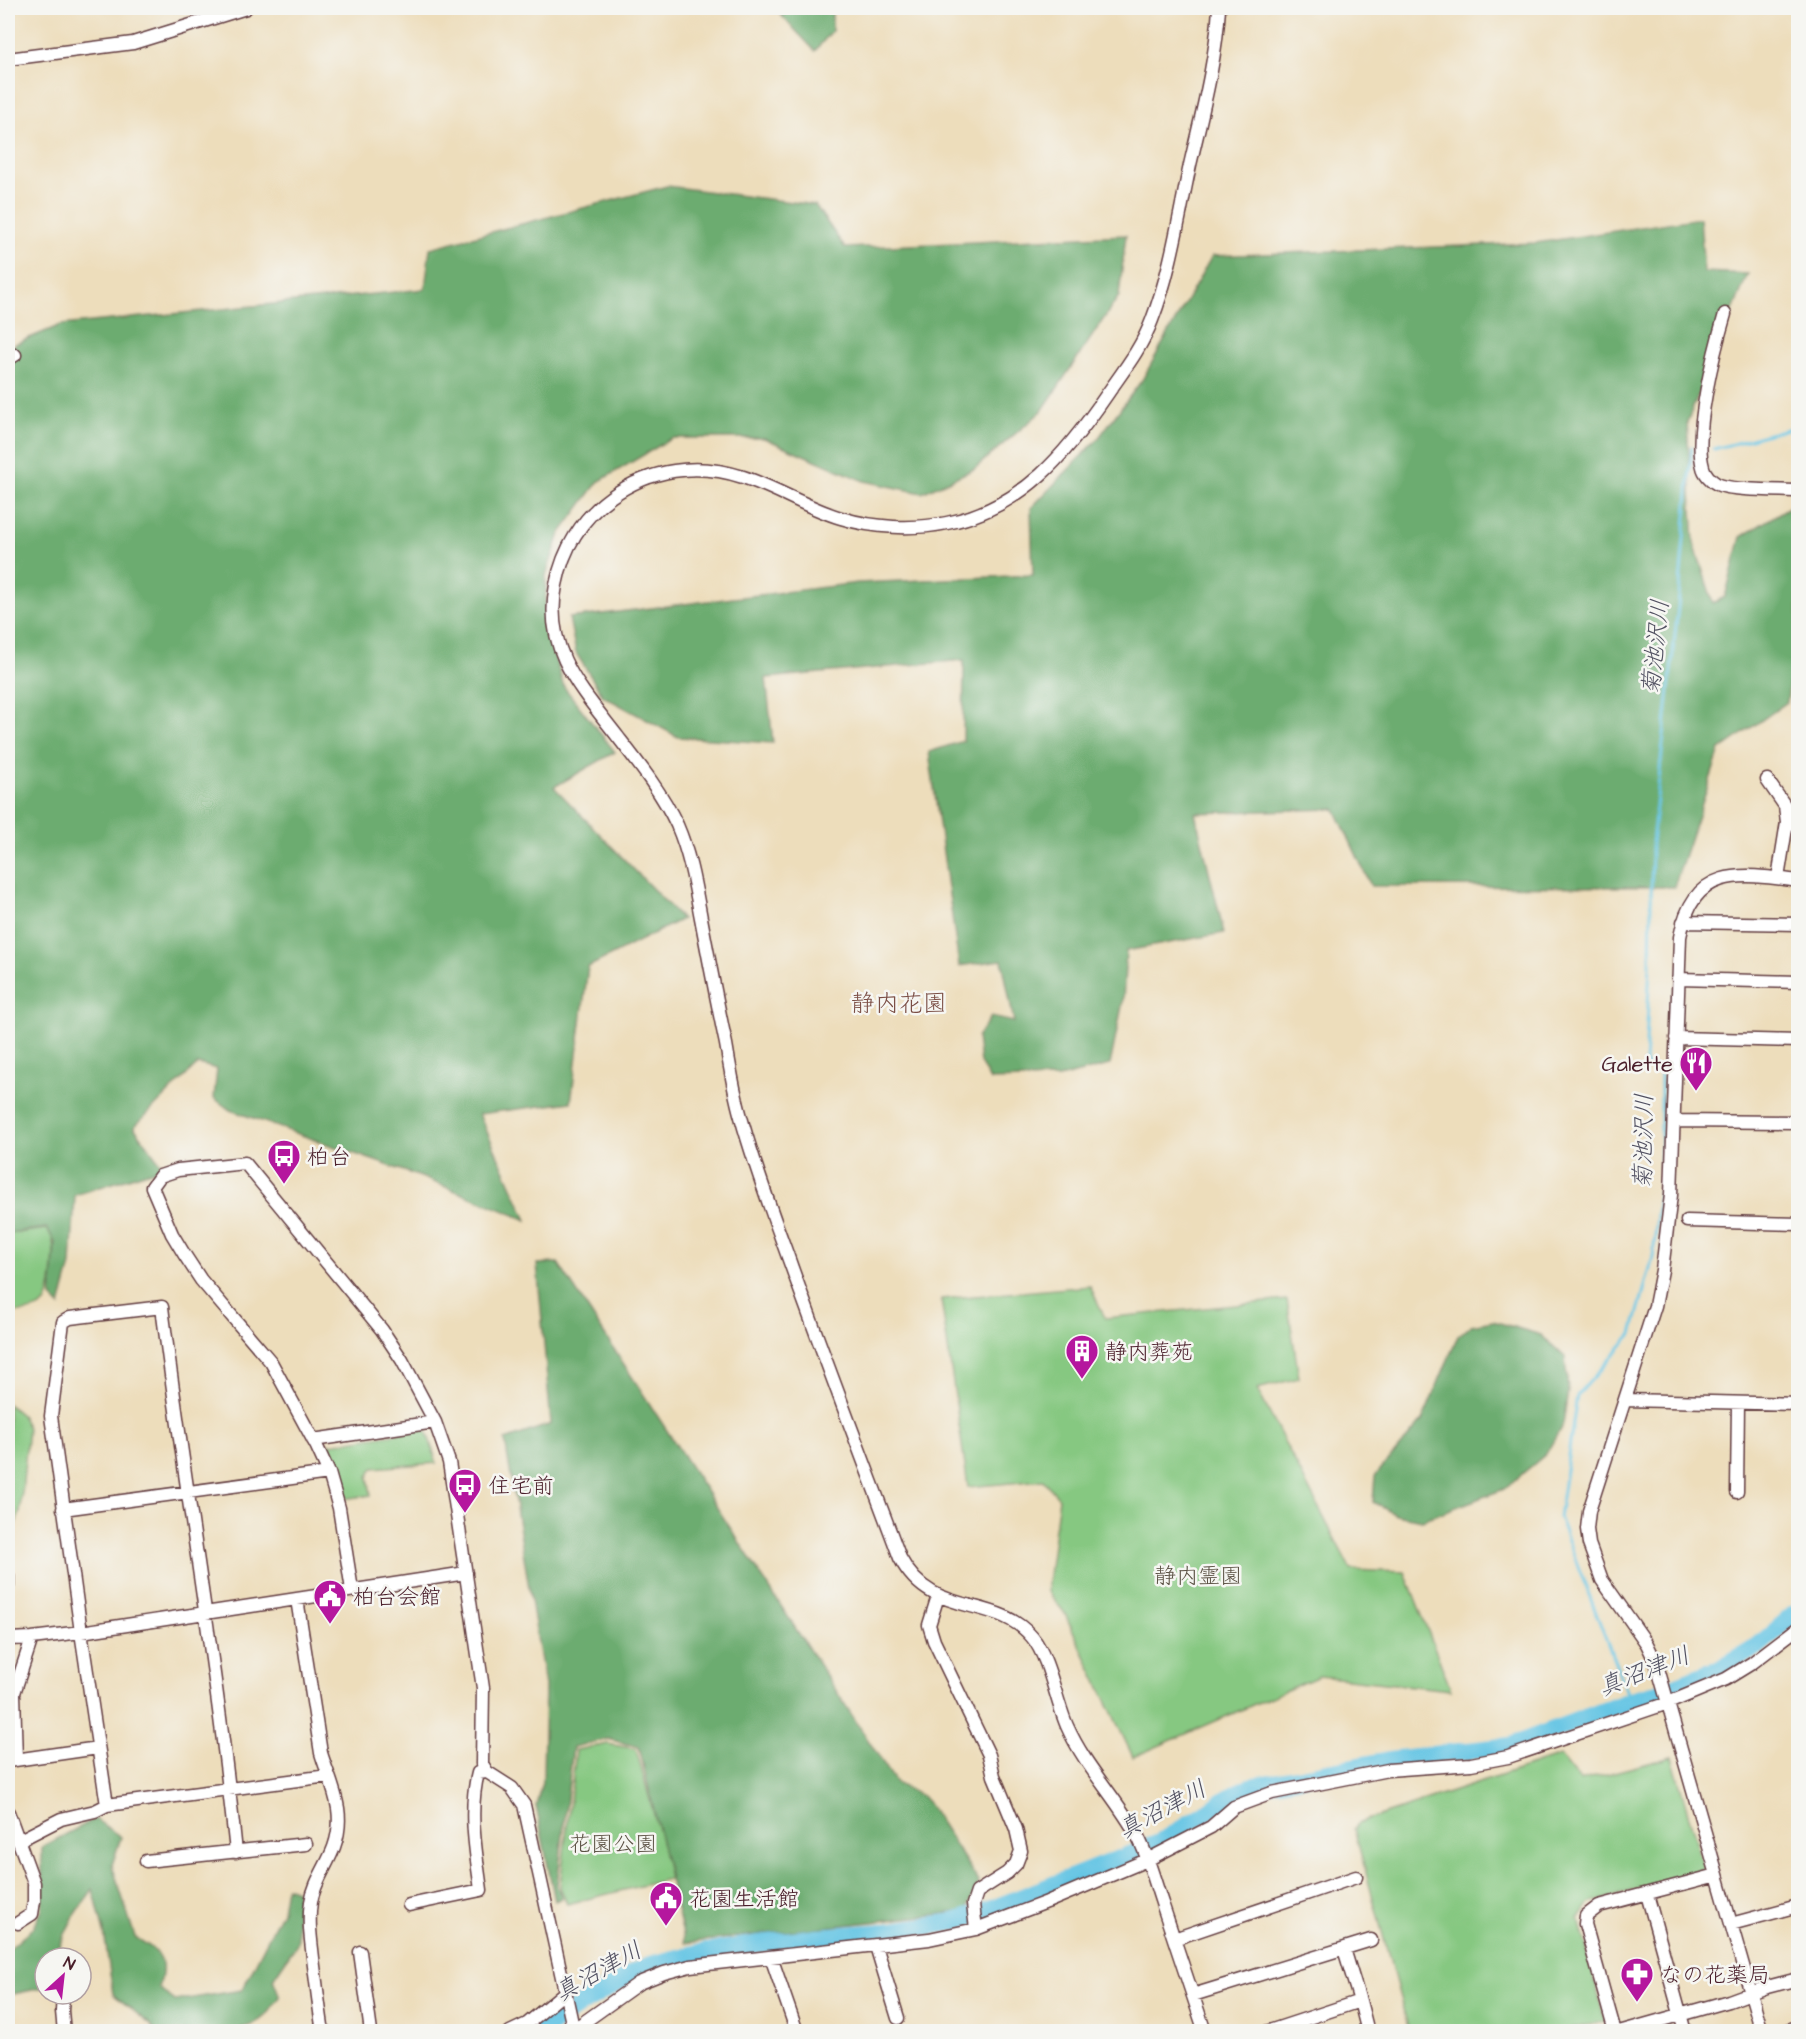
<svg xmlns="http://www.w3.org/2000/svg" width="1806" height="2039" font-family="'Architects Daughter','Klee One',sans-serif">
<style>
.green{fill:#86c881;stroke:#687456;stroke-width:1.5}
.forest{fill:#6cac6f;stroke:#5b664d;stroke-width:1.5}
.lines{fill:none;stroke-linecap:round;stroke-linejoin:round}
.stream{stroke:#65c5e4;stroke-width:3}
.river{stroke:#65c5e4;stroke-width:18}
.minor-casing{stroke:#623c41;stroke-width:15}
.minor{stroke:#fff;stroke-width:12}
.labels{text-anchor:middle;stroke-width:5;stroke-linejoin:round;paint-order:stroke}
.poi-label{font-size:22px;fill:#4a1f2b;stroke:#f6f6f2;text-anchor:start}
.park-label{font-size:22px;fill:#5c5245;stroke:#f6f6f2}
.water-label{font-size:24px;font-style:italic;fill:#525162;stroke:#f6f6f2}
.neighbourhood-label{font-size:24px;fill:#7b4e45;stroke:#f6f6f2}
</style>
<rect width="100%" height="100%" fill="#f6f6f2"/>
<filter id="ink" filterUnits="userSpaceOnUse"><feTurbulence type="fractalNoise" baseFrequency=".0167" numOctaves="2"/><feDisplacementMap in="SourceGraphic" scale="12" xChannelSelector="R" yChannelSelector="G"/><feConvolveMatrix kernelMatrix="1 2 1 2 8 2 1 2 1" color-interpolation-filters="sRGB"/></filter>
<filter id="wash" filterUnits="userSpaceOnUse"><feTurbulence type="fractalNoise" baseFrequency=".008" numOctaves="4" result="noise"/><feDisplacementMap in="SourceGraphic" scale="24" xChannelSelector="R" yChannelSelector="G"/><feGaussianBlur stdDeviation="1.35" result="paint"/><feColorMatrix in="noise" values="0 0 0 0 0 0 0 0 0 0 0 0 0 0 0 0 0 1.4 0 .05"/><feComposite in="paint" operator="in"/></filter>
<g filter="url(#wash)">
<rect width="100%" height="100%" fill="#edddbb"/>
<path class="green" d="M47 1229C50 1233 53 1237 53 1242 55 1253 52 1296 44 1304 36 1312 19 1313 8 1312V1234Z
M1090 1286 1105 1318 1287 1300 1299 1378 1257 1389 1351 1570 1405 1572 1451 1690 1319 1676 1133 1757 1064 1612 1047 1591 1059 1498 1043 1480 968 1487 941 1299Z
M8 1404 21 1415 28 1428 20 1513 11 1534H8Z
M426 1429 437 1463 373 1468 368 1477 371 1495 343 1499 323 1445Z
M608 1744 636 1749 663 1847 669 1879 567 1904 560 1887 576 1750Z
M1560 1756 1580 1781 1672 1757 1704 1869 1589 1904 1579 1919 1605 2021 1565 2031H1409L1354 1829 1358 1823Z"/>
<path class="forest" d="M763 8H832V31L815 51 778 12Z
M667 186 815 205 845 248 1126 235 1119 296 1042 411 974 469 922 493 864 481 764 438H672L598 482 560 534 546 575 545 626 564 687 615 752 554 787 682 919 588 967 571 1102 479 1114 527 1220 421 1177 230 1110 214 1098 217 1069 198 1064 134 1127 163 1167 75 1195 71 1265 60 1306 51 1297 55 1243 47 1228 8 1233V350L15 344 61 325 425 289 430 248Z
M1700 218 1704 272 1748 274 1687 422 1694 543 1713 603 1725 597 1741 537 1789 507 1798 513V617L1787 702 1720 750 1674 887 1371 886 1335 809 1195 813 1224 933 1126 951 1123 1001 1110 1065 1059 1078 990 1080 980 1063 977 1037 991 1017 1014 1022 1002 960 959 966 929 752 963 741 964 660 766 678 773 743 678 737 603 696 576 653 569 618 858 583 1033 575 1031 508 1097 440 1142 380 1212 256 1536 243Z
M558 1263 896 1783 924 1797 979 1882 967 1911 685 1943 639 1747 608 1739 573 1747 557 1886 562 1898 555 1901 536 1806 543 1778 545 1686 505 1440 551 1424 537 1264Z
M1493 1321 1541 1335 1565 1357 1568 1391 1563 1424 1546 1454 1504 1489 1422 1520 1396 1515 1373 1502 1375 1476 1422 1421 1458 1336 1471 1325Z
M95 1819 121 1837 112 1865 135 1937C160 1953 168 1956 159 1988L175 2001 242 1990 282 1911 286 1887 297 1891 298 1942 273 1979 280 1997C275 2003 270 2010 265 2016 241 2039 186 2032 155 2031L151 2025 113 1994 104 1932 93 1889 73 1918 53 1958H45V1979L42 1988 8 1995V1950L34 1927 42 1910V1847Z"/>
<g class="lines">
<path class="stream" d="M1714 449 1798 426
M1630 1701 1559 1517 1577 1396 1632 1334 1653 1257 1661 1174V1072L1659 1069 1645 1064 1650 965 1652 843 1678 607 1692 447"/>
<path class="river" d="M541 2032 583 2003 635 1972 650 1965 694 1954 759 1944 817 1937 887 1932 954 1922 982 1913 1159 1843 1230 1797 1249 1787 1390 1760 1511 1746 1630 1701 1652 1695 1721 1668 1758 1646 1798 1611"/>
</g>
</g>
<g filter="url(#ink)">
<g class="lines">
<g class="minor-casing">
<path id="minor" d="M8 59 133 43 246 8
M1725 314C1715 348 1693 433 1703 467 1704 473 1711 481 1717 484 1730 491 1781 490 1798 491
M8 359 15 355
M1767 780 1785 806 1787 822 1778 878
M1683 922 1798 924
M1678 979 1798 982
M1676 1038 1798 1041
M1674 1121 1798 1122
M1687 1221 1798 1224
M1625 1400 1798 1404
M313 1440 435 1422
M1737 1492 1738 1403
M63 1509 329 1473
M8 1576V1586
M352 1590 339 1508 329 1473 317 1447 271 1362 201 1280 184 1254 172 1234 152 1187 160 1176 178 1170 245 1163 382 1330 402 1360 435 1422 449 1462 483 1688 482 1764 487 1772 512 1788 524 1805 574 2032
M938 1596 929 1625 934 1641 989 1755 994 1776 1016 1829 1021 1851 1016 1864 1007 1873 977 1892 973 1904 976 1929
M297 1599 321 1753C331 1786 347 1811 334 1847 327 1866 314 1882 311 1902 308 1921 311 1940 313 1958 316 1982 319 2007 323 2032
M8 1639 32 1638 81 1632 466 1573
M16 1760 14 1693 32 1638
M8 1761 98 1748
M107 1805 81 1632 51 1416 63 1322 70 1318 162 1307C185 1489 217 1669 236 1852
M8 1812 34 1883V1901L32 1914 18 1923
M18 1841 61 1819 95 1811 107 1805 328 1776
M146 1861 306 1844
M1647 1894 1685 2032
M409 1905 481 1890C476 1852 468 1811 478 1773L487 1772
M1731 1924 1798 1906
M1174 1939 1356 1877
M876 1946 898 2018
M360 1952 371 2032
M771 1957 797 2032
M63 1994 62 2011 64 2032
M1193 1995 1371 1940
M1360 2001 1368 2032
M573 2030 639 1983 664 1973 690 1966 929 1939 976 1929 1047 1902 1147 1860 1211 1827 1234 1807 1272 1793 1388 1770 1471 1764 1508 1757 1668 1703 1726 1679 1752 1663 1798 1628
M510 2032 527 2024 564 1993
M1205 2032C1191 1990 1177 1948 1163 1906 1155 1883 1149 1858 1138 1837 1117 1798 1085 1767 1067 1726 1056 1701 1049 1657 1032 1637 995 1593 932 1620 900 1558 864 1462 827 1365 792 1268 774 1218 755 1168 741 1117 734 1093 730 1068 726 1044 717 1002 709 960 701 918 695 886 690 855 677 825 662 793 639 764 618 737 581 689 543 650 556 585 563 549 582 518 611 497 650 469 697 462 743 477 777 488 807 508 841 518 874 528 913 530 947 523 1023 508 1067 453 1108 393 1124 370 1142 347 1152 320 1171 271 1179 216 1190 165 1202 113 1216 61 1219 8
M1266 2032 1360 2001 1344 1949
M1615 2032 1585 1924 1586 1916 1599 1906 1717 1875
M1619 2032 1729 2001 1767 1987 1798 1979
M1762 2032 1657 1665 1647 1644 1602 1580 1589 1544 1587 1529 1589 1511 1655 1306 1662 1270 1671 1195 1680 937C1693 865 1741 873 1798 881
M1781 2032 1798 2027"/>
</g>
<use href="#minor" class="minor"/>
</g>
</g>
<defs>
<g id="restaurant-pin" transform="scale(1.725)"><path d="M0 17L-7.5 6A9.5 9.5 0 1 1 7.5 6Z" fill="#b5179e" stroke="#f6f6f2"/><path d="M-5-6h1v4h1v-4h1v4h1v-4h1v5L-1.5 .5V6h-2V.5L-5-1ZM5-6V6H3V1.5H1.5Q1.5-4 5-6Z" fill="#fff"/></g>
<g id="bus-pin" transform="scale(1.725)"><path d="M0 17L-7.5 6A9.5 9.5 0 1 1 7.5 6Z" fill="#b5179e" stroke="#f6f6f2"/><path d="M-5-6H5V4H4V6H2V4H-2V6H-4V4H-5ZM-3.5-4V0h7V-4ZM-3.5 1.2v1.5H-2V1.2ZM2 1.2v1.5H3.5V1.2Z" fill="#fff"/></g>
<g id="building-pin" transform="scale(1.725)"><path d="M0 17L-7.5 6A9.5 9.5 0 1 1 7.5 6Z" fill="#b5179e" stroke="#f6f6f2"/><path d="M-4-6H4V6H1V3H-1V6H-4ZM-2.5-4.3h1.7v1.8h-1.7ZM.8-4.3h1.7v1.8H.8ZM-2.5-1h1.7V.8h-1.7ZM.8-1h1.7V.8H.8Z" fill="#fff"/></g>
<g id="civic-pin" transform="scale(1.725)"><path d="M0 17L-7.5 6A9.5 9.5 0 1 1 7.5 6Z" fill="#b5179e" stroke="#f6f6f2"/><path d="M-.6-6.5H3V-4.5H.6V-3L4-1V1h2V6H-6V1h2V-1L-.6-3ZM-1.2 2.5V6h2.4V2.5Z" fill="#fff"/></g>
<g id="pharmacy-pin" transform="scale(1.725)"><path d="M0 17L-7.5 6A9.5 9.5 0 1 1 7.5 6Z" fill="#b5179e" stroke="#f6f6f2"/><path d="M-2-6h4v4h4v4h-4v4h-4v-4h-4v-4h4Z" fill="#fff"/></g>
</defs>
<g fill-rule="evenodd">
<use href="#restaurant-pin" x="1696" y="1063"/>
<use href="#bus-pin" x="284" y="1156"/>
<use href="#building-pin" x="1082" y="1351"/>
<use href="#bus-pin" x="465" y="1485"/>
<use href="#civic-pin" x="330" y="1596"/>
<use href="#civic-pin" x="666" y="1898"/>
<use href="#pharmacy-pin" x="1637" y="1974"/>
</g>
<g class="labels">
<g class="poi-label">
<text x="1673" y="1071" text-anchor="end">Galette</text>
<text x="307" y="1164">柏台</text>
<text x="1105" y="1359">静内葬苑</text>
<text x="488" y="1493">住宅前</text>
<text x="353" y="1604">柏台会館</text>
<text x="689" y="1906">花園生活館</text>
<text x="1660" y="1982">なの花薬局</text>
</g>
<g class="park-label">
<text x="1198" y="1583">静内霊園</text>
<text x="613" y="1851">花園公園</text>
</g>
<g class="water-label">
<text transform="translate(1655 647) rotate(-84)" y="8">菊池沢川</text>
<text transform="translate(1643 1141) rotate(-89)" y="8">菊池沢川</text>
<text transform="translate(1644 1671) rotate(-21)" y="8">真沼津川</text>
<text transform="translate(1162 1809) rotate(-28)" y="8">真沼津川</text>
<text transform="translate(598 1971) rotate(-29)" y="8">真沼津川</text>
</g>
<g class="neighbourhood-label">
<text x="899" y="1011">静内花園</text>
</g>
</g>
<rect width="1806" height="2039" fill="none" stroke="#f6f6f2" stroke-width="30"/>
<g transform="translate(63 1976) rotate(27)"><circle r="28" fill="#f6f6f2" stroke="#b1a0a2" stroke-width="1.5"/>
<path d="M0-4.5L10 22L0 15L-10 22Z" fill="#b5179e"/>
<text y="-9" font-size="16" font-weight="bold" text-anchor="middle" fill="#4a1f2b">N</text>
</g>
</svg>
